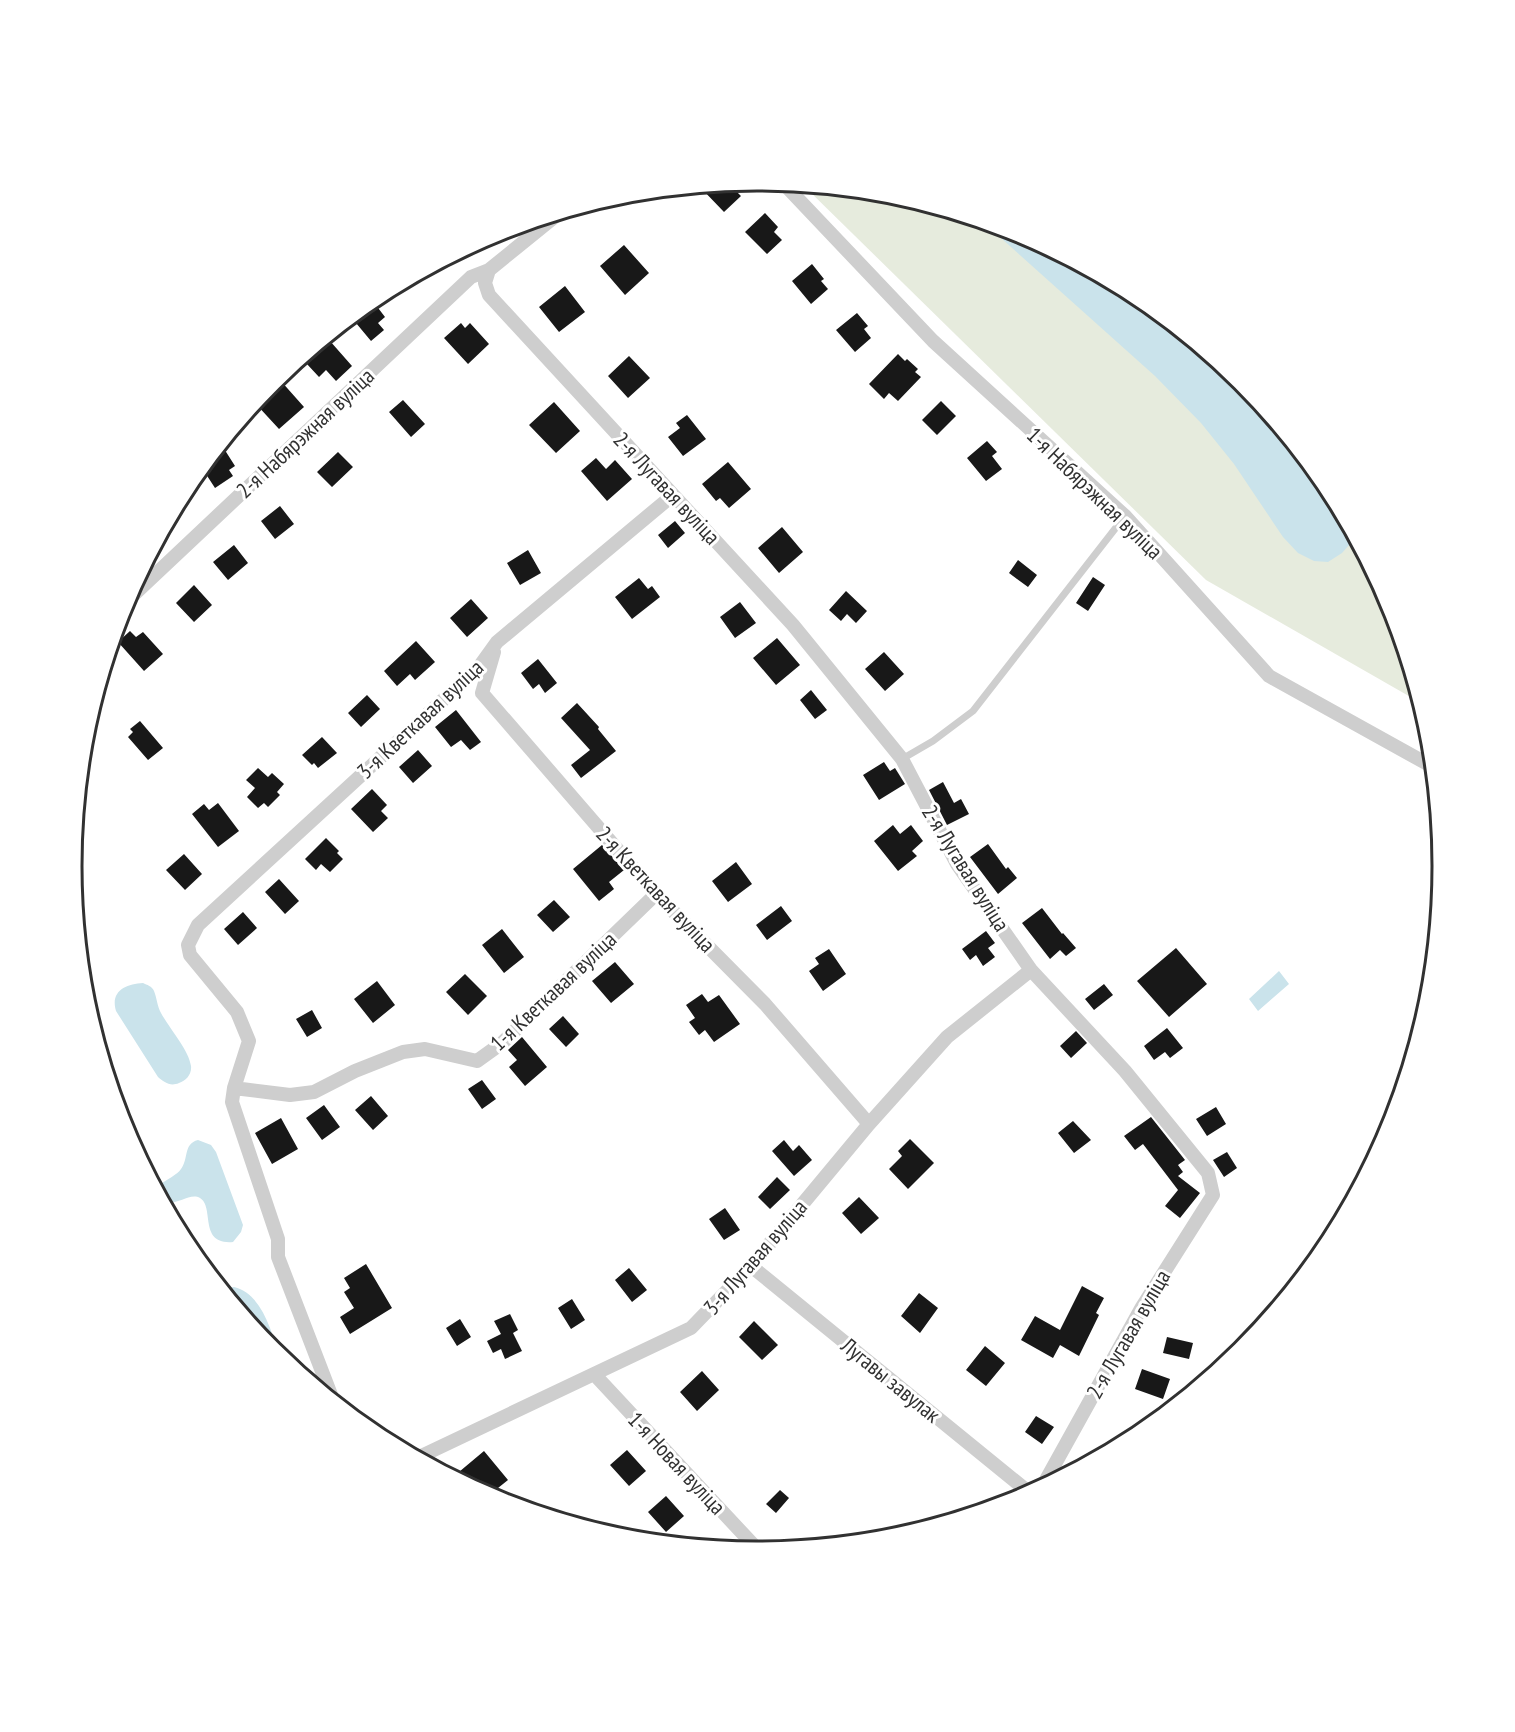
<svg xmlns="http://www.w3.org/2000/svg" width="1515" height="1732" font-family="'PT Sans Narrow',sans-serif">
<style>
.green{fill:#e6ebdd}
.water{fill:#cae3eb}
.building{fill:#181818}
.lines{fill:none;stroke-linecap:round;stroke-linejoin:round}
.lane{stroke:#cecece;stroke-width:7}
.street{stroke:#cecece;stroke-width:14}
.labels{text-anchor:middle;stroke-width:6;stroke-linejoin:round;paint-order:stroke}
.street-label{font-size:22px;fill:#313131;stroke:#fff}
.rim{fill:none;stroke:#313131;stroke-width:3}
</style>
<rect width="100%" height="100%" fill="#fff"/>
<path class="green" d="M803 185 892 194 1020 233 1139 296 1242 382 1328 485 1391 604 1421 703 1206 580Z"/>
<path class="water" d="M983 222 1020 233 1139 296 1242 382 1328 485 1351 529 1350 544 1342 553 1328 562 1314 561 1298 553 1283 537 1234 464 1201 423 1155 376Z
M1279 971 1289 984 1258 1011 1249 999Z
M143 983C147 985 152 986 154 991 157 998 157 1006 161 1013 169 1028 189 1050 191 1066 192 1074 186 1081 179 1083 170 1087 164 1082 158 1077L116 1011C110 991 126 984 143 983Z
M198 1140 211 1145 216 1152 243 1225 241 1232 233 1242C198 1245 215 1207 200 1198 190 1192 177 1206 164 1202L159 1193 161 1184C167 1179 177 1175 181 1169 189 1158 183 1144 198 1140Z
M234 1287C263 1294 271 1333 281 1358L273 1350 222 1289Z"/>
<path class="building" d="M728 183 741 196 724 212 699 186Z
M765 213 778 227 774 232 782 240 767 254 745 232Z
M624 245 649 273 625 295 600 266Z
M812 264 824 279 821 281 828 289 811 304 792 281Z
M565 286 585 312 559 332 539 307Z
M372 300 385 317 378 323 384 330 371 341 351 317Z
M857 313 868 326 864 329 871 338 855 352 836 330Z
M461 323 465 328 470 323 489 344 468 364 444 338Z
M330 341 352 366 336 381 326 370 319 377 306 363Z
M898 354 905 361 907 359 918 369 915 372 921 377 898 401 889 393 884 399 869 384Z
M629 356 650 378 628 398 608 376Z
M280 380 304 407 279 429 255 403Z
M403 400 425 424 411 437 389 412Z
M941 401 956 416 937 435 922 420Z
M554 402 580 431 556 453 529 425Z
M687 415 706 439 683 456 668 437 680 428 676 423Z
M987 441 997 452 992 456 1002 469 986 481 967 458Z
M221 444 235 466 229 470 233 476 215 488 202 468Z
M338 452 353 467 332 487 317 472Z
M596 458 606 469 615 460 632 479 607 501 581 471Z
M728 462 751 489 729 508 720 498 716 501 702 484Z
M280 506 294 524 275 539 261 521Z
M675 521 685 533 668 548 658 535Z
M782 527 803 552 779 573 758 548Z
M234 545 248 563 228 580 213 562Z
M528 550 541 573 520 585 507 563Z
M1018 560 1037 575 1028 587 1009 573Z
M1093 577 1105 585 1088 611 1076 603Z
M639 578 648 589 652 586 660 597 632 619 615 597Z
M194 585 212 605 194 622 176 603Z
M846 591 867 611 856 623 847 614 841 621 829 610Z
M471 599 488 618 467 637 450 618Z
M740 602 756 623 735 638 720 617Z
M130 631 136 637 143 632 163 654 144 671 118 642Z
M777 638 800 665 776 685 753 658Z
M416 641 435 662 415 680 410 674 397 686 384 671Z
M884 652 904 674 885 691 865 669Z
M538 659 557 683 545 693 539 684 533 689 521 673Z
M811 690 827 710 815 719 800 700Z
M367 695 380 709 361 727 348 713Z
M577 703 599 727 598 729 616 751 581 778 571 765 590 750 561 718Z
M456 710 481 742 470 750 461 740 451 747 435 727Z
M140 721 163 748 148 760 128 737 133 732 130 729Z
M322 737 337 753 318 768 314 763 312 765 302 755Z
M418 750 432 766 413 783 399 767Z
M884 762 890 771 895 768 905 784 879 800 863 775Z
M258 768 268 777 272 773 284 784 277 792 280 795 268 807 264 803 258 808 247 797 255 788 246 780Z
M943 782 954 803 961 799 969 814 947 825 929 790Z
M372 789 387 805 381 811 388 818 373 832 351 809Z
M218 803 239 831 218 847 192 814 204 804 209 810Z
M893 825 900 834 911 825 923 841 912 851 917 856 898 871 874 841Z
M326 838 339 851 337 853 343 859 330 872 321 864 316 870 305 859Z
M988 844 1006 869 1008 867 1017 878 998 894 970 857Z
M602 845 624 870 609 882 614 889 599 901 573 869Z
M184 854 202 874 185 890 166 870Z
M736 862 752 884 728 902 712 881Z
M279 879 299 901 285 914 265 892Z
M554 900 570 917 553 932 537 915Z
M781 906 792 921 767 940 756 925Z
M1042 908 1062 934 1063 933 1076 948 1066 956 1060 950 1050 959 1022 923Z
M243 912 257 928 238 945 224 929Z
M502 929 524 957 504 973 482 945Z
M986 931 995 943 988 948 995 957 983 966 976 955 970 960 962 949Z
M1176 948 1207 984 1169 1017 1137 981Z
M829 949 846 974 823 991 809 971 819 964 815 958Z
M615 962 634 984 611 1003 592 981Z
M465 974 487 996 468 1015 446 992Z
M377 981 395 1005 373 1023 354 999Z
M1104 984 1113 995 1094 1010 1085 999Z
M702 994 708 1002 719 995 740 1024 714 1042 705 1030 699 1035 689 1022 695 1018 686 1005Z
M312 1010 322 1028 307 1037 296 1019Z
M563 1016 579 1034 566 1047 549 1029Z
M1167 1028 1183 1048 1170 1058 1165 1052 1154 1060 1144 1046Z
M1076 1031 1087 1043 1071 1058 1060 1046Z
M522 1037 547 1067 525 1086 509 1067 517 1060 508 1050Z
M482 1080 496 1099 482 1109 468 1089Z
M371 1096 388 1116 373 1130 355 1110Z
M324 1105 340 1127 322 1140 306 1118Z
M1216 1107 1226 1124 1207 1136 1196 1119Z
M1151 1117 1185 1160 1178 1165 1183 1172 1178 1176 1200 1193 1180 1218 1165 1206 1178 1190 1143 1144 1135 1150 1124 1136Z
M281 1118 298 1149 272 1164 255 1133Z
M1073 1121 1091 1140 1074 1153 1058 1133Z
M910 1139 934 1163 908 1189 889 1169 902 1156 898 1151Z
M784 1140 793 1151 799 1145 812 1160 794 1176 772 1151Z
M1227 1152 1237 1168 1224 1177 1213 1160Z
M777 1177 790 1190 770 1209 758 1197Z
M859 1197 879 1218 861 1234 842 1213Z
M725 1208 740 1230 724 1240 709 1219Z
M366 1264 392 1308 350 1334 340 1317 354 1308 344 1292 350 1288 344 1278Z
M629 1268 647 1290 632 1302 615 1280Z
M1082 1286 1104 1298 1096 1313 1099 1315 1079 1356 1060 1345 1053 1358 1021 1340 1035 1316 1060 1330Z
M919 1293 938 1308 920 1333 901 1316Z
M572 1299 585 1320 571 1329 558 1308Z
M510 1314 518 1330 513 1333 522 1351 505 1359 501 1349 493 1353 487 1341 501 1334 494 1321Z
M460 1319 471 1337 457 1346 446 1328Z
M754 1321 778 1345 762 1360 739 1337Z
M1167 1337 1193 1343 1189 1359 1163 1353Z
M985 1346 1005 1363 986 1386 966 1370Z
M1142 1369 1170 1379 1163 1399 1135 1389Z
M702 1371 719 1390 697 1411 680 1392Z
M1036 1416 1054 1427 1042 1444 1025 1432Z
M627 1450 646 1471 629 1486 610 1465Z
M484 1451 508 1480 488 1496 453 1477Z
M780 1490 789 1498 776 1513 766 1504Z
M666 1496 684 1516 666 1532 648 1512Z"/>
<g class="lines">
<path class="lane" d="M902 759 933 741 973 711 1125 516"/>
<path class="street" d="M783 183 933 341 1125 516 1269 676 1433 767
M558 214 489 270 485 283 489 295 793 625 902 759 957 864 1031 970 1125 1071 1208 1173 1213 1195 1142 1307 1046 1480 1047 1485
M125 603 471 277 489 270
M494 652 482 693 656 894 765 1004 869 1124
M234 1088 290 1095 314 1092 355 1071 403 1052 425 1049 477 1061 502 1043 656 894
M751 1266 1031 1494
M594 1374 759 1551
M333 1400 278 1257V1239L232 1102 234 1088 249 1041 237 1012 190 955 188 945 198 925 479 667 497 642 673 495
M417 1458 691 1328 751 1266 869 1124 947 1037 1031 970"/>
</g>
<g class="labels">
<g class="street-label">
<text transform="translate(305 433) rotate(-43)" y="8">2-я Набярэжная вуліца</text>
<text transform="translate(667 488) rotate(47)" y="8">2-я Лугавая вуліца</text>
<text transform="translate(1095 493) rotate(44)" y="8">1-я Набярэжная вуліца</text>
<text transform="translate(420 719) rotate(-43)" y="8">3-я Кветкавая вуліца</text>
<text transform="translate(966 868) rotate(58)" y="8">2-я Лугавая вуліца</text>
<text transform="translate(656 889) rotate(47)" y="8">2-я Кветкавая вуліца</text>
<text transform="translate(553 991) rotate(-43)" y="8">1-я Кветкавая вуліца</text>
<text transform="translate(755 1257) rotate(-49)" y="8">3-я Лугавая вуліца</text>
<text transform="translate(1128 1334) rotate(-60)" y="8">2-я Лугавая вуліца</text>
<text transform="translate(891 1380) rotate(39)" y="8">Лугавы завулак</text>
<text transform="translate(677 1463) rotate(47)" y="8">1-я Новая вуліца</text>
</g>
</g>
<path d="M0 0H1515V1732H0ZM82 866a675 675 0 1 1 1350 0a675 675 0 1 1-1350 0Z" fill="#fff" fill-rule="evenodd"/>
<path class="rim" d="M82 866a675 675 0 1 1 1350 0a675 675 0 1 1-1350 0Z"/>
</svg>
